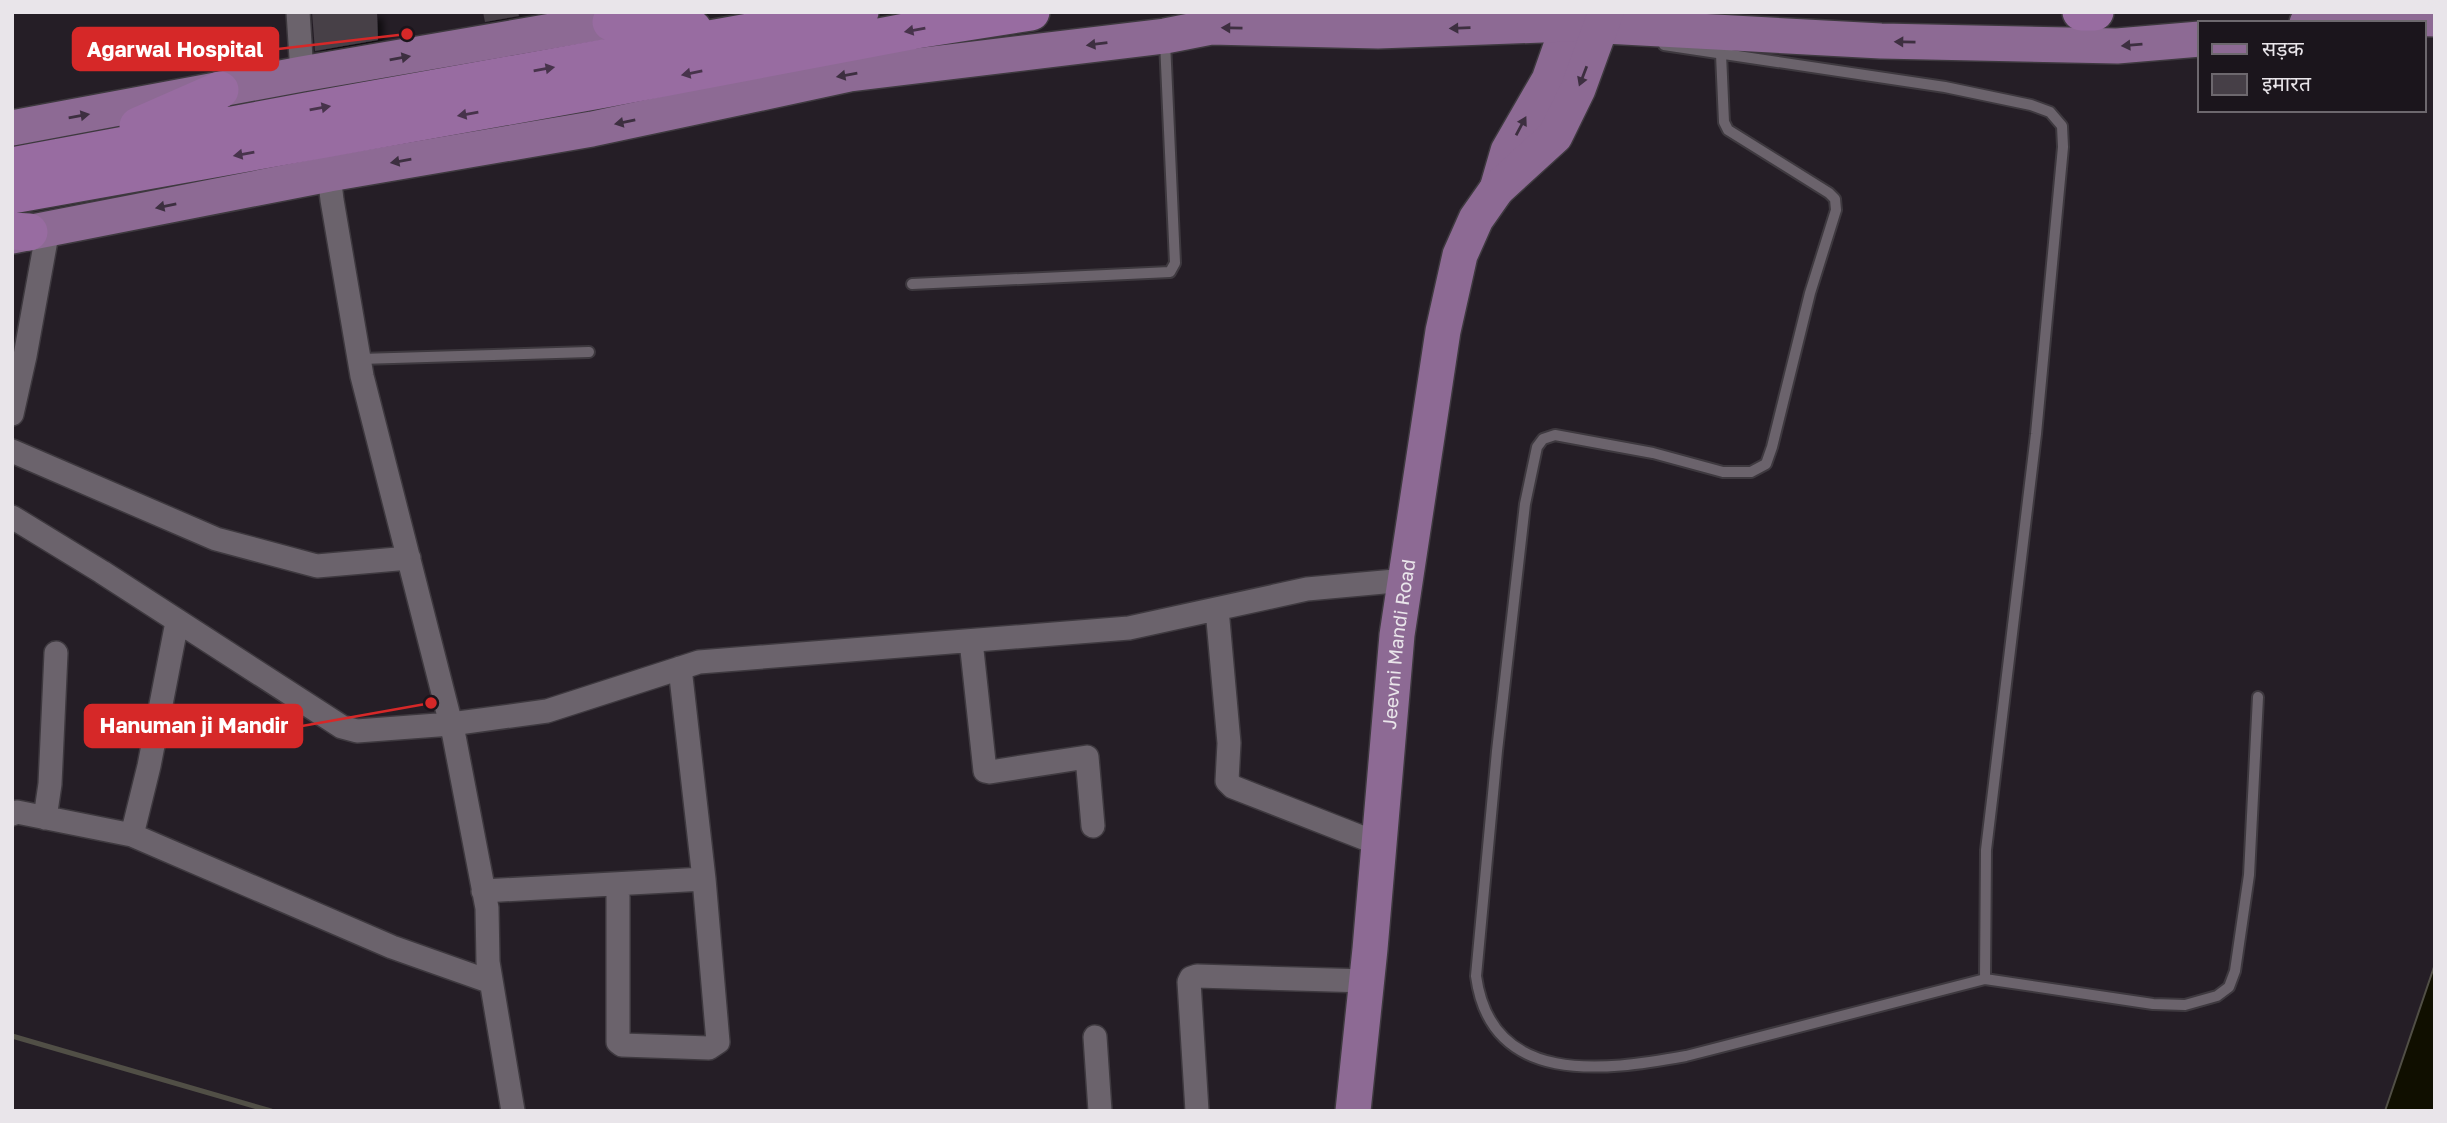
<svg xmlns="http://www.w3.org/2000/svg" width="2447" height="1123" font-family="'Golos Text','Noto Sans Devanagari',sans-serif">
<style>
.water{fill:#100f00;stroke:#514f46;stroke-width:2}
.lines{fill:none;stroke-linecap:round;stroke-linejoin:round}
.stream{stroke:#514f46;stroke-width:5}
.building{fill:#463f47;filter:url(#shadow)}
.service-casing{stroke:#3e393f;stroke-width:14}
.minor-casing{stroke:#3e393f;stroke-width:26}
.primary-casing{stroke:#3e393f;stroke-width:38}
.trunk-casing{stroke:#3e393f;stroke-width:40}
.service{stroke:#6b636c;stroke-width:10}
.minor{stroke:#6b636c;stroke-width:23}
.primary{stroke:#8d6a94;stroke-width:35}
.trunk{stroke:#986ca1;stroke-width:37}
.oneway{fill:#3d2f40}
.oneway2{fill:#47334b}
.labels{text-anchor:middle;stroke-width:5;stroke-linejoin:round;paint-order:stroke}
.street-label{font-size:19px;fill:#e9e5ea;stroke:#1b151c}
.leader{fill:none;stroke:#d62828;stroke-width:2.5}
.callout-dot{fill:#d62828;stroke:#1b151c;stroke-width:2.5}
.callout{fill:#d62828;stroke:#d62828;stroke-width:2.5}
.callout-label{font-size:21px;text-anchor:middle;font-weight:bold;fill:#fff}
</style>
<defs>
<filter id="shadow"><feDropShadow dx="6" dy="6" stdDeviation="3.5" flood-color="#0009"/></filter>
</defs>
<rect width="100%" height="100%" fill="#251e26"/>
<path class="water" d="M2435 964V1111H2385Z"/>
<g class="lines">
<path class="stream" d="M12 1036 271 1111"/>
</g>
<path class="building" d="M312 12H377L378 40 315 51Z
M483 12H518L519 16 485 22Z"/>
<g class="lines">
<g class="service-casing">
<path id="service" d="M1664 45 1945 87 2031 105 2050 112 2062 126 2063 147 2036 434 1986 850 1985 979
M1721 54 1724 122 1728 130 1829 193 1835 199 1836 210 1810 293 1772 447 1766 464 1751 472H1723L1653 453 1555 435 1543 439 1537 447 1525 504 1497 751 1476 976C1491 1087 1604 1071 1686 1056L1985 979 2153 1004 2185 1005 2217 996 2229 987 2235 971 2249 875 2258 697
M912 284 1170 272 1175 263 1165 42
M360 359 589 352"/>
</g>
<g class="minor-casing">
<path id="minor" d="M298 12 302 74
M329 174 332 200 362 376 454 736 487 908 488 962 513 1111
M12 414 25 356 48 229
M12 451 216 539 317 566 409 558
M12 517 102 572 342 727 357 731 451 724 547 711 699 662 1129 628 1307 589 1406 580
M1217 609 1229 743 1227 781 1233 787 1379 844
M971 641 985 771 990 772 1087 757 1093 826
M12 814 17 812 132 835 392 947 491 982
M45 818 50 784 56 653
M132 835 149 766 177 622
M618 884V1042L622 1045 709 1048 718 1042 704 879
M483 891 704 879 680 668
M1095 1037 1100 1111
M1197 1111 1189 982 1191 978 1197 976 1367 981"/>
</g>
<g class="primary-casing">
<g id="primary">
<path d="M2307 23 2344 16 2435 19"/>
<path d="M12 128 302 74 639 16"/>
<path d="M1497 189 1508 151 1549 80 1573 12"/>
<path d="M12 236 329 174 592 129 850 74 1165 36 1211 27 1378 31 1568 24 1881 41 2117 46 2200 39"/>
<path id="s1" d="M1353 1111 1370 949 1397 635 1443 331 1460 255 1476 219 1497 189 1555 136 1578 89 1606 12"/>
</g>
</g>
<g class="trunk-casing">
<path id="trunk" d="M2081 12H2095
M611 22 693 29
M138 126 220 90
M12 166 307 111 860 12
M12 195 605 89 916 30 1031 12
M12 231 29 232"/>
</g>
<use href="#service" class="service"/>
<use href="#minor" class="minor"/>
<use href="#primary" class="primary"/>
<use href="#trunk" class="trunk"/>
</g>
<defs><path id="oneway-solid" d="M-6-.8H1V-3.2L6.5 0L1 3.2V.8H-6Z" transform="scale(1.75)"/></defs>
<g class="oneway">
<use href="#oneway-solid" transform="translate(1232 28) rotate(-179)"/>
<use href="#oneway-solid" transform="translate(1460 28) rotate(178)"/>
<use href="#oneway-solid" transform="translate(1905 42) rotate(-179)"/>
<use href="#oneway-solid" transform="translate(1097 44) rotate(173)"/>
<use href="#oneway-solid" transform="translate(2132 45) rotate(175)"/>
<use href="#oneway-solid" transform="translate(400 58) rotate(-10)"/>
<use href="#oneway-solid" transform="translate(847 75) rotate(170)"/>
<use href="#oneway-solid" transform="translate(1583 76) rotate(111)"/>
<use href="#oneway-solid" transform="translate(79 116) rotate(-10)"/>
<use href="#oneway-solid" transform="translate(625 122) rotate(168)"/>
<use href="#oneway-solid" transform="translate(1521 126) rotate(-62)"/>
<use href="#oneway-solid" transform="translate(401 161) rotate(170)"/>
<use href="#oneway-solid" transform="translate(166 206) rotate(169)"/>
</g>
<g class="oneway2">
<use href="#oneway-solid" transform="translate(915 30) rotate(170)"/>
<use href="#oneway-solid" transform="translate(544 69) rotate(-10)"/>
<use href="#oneway-solid" transform="translate(692 73) rotate(169)"/>
<use href="#oneway-solid" transform="translate(320 108) rotate(-10)"/>
<use href="#oneway-solid" transform="translate(468 114) rotate(170)"/>
<use href="#oneway-solid" transform="translate(244 154) rotate(170)"/>
</g>
<g class="labels">
<g class="street-label">
<text dy="7" stroke="none"><textPath href="#s1" startOffset="469">Jeevni Mandi Road</textPath></text>
</g>
</g>
<path class="leader" d="M407 34L278 49M431 703L302 726"/>
<g class="callout-dot">
<circle cx="407" cy="34" r="7"/>
<circle cx="431" cy="703" r="7"/>
</g>
<g class="callout">
<rect x="73" y="28" width="205" height="42" rx="7"/>
<rect x="85" y="705" width="217" height="42" rx="7"/>
</g>
<g class="callout-label">
<text x="175" y="57">Agarwal Hospital</text>
<text x="194" y="733">Hanuman ji Mandir</text>
</g>
<rect width="2447" height="1123" fill="none" stroke="#e9e5ea" stroke-width="28"/>
<rect x="2198" y="21" width="228" height="91" fill="#1b151c" stroke="#6d686e" stroke-width="2"/>
<rect x="2212" y="44" width="35" height="10" fill="#8d6a94" stroke="#6d686e" stroke-width="2"/>
<text x="2262" y="56" font-size="21" fill="#e9e5ea">सड़क</text>
<rect x="2212" y="74" width="35" height="21" fill="#463f47" stroke="#6d686e" stroke-width="2"/>
<text x="2262" y="91" font-size="21" fill="#e9e5ea">इमारत</text>
</svg>
